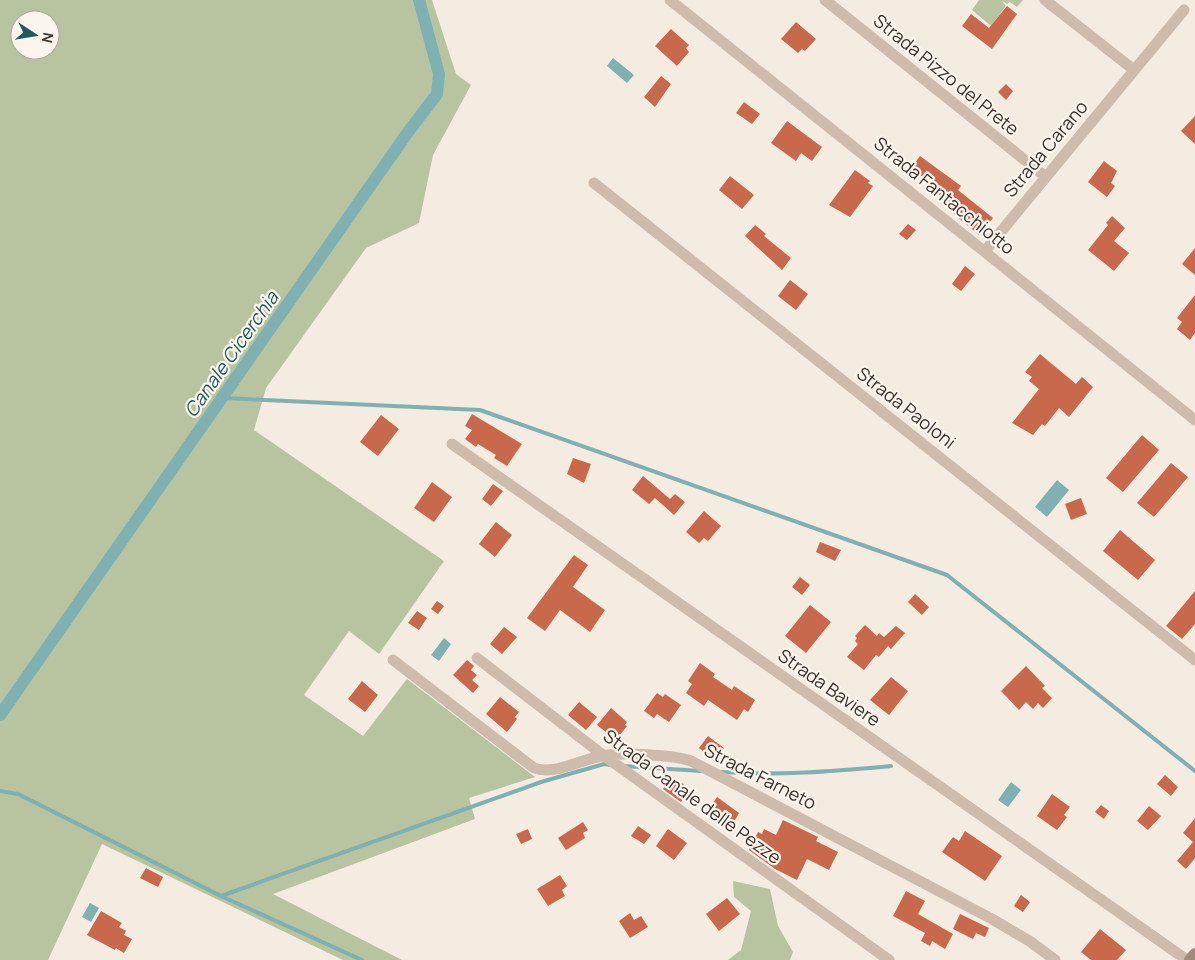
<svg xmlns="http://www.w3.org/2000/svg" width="1195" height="960" font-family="Manrope,sans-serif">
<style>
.green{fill:#b8c4a0;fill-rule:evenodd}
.water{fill:#7fb0b2}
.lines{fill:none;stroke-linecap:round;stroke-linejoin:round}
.stream{stroke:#7fb0b2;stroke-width:4}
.canal{stroke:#7fb0b2;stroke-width:12}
.building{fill:#c8694b}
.street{stroke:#cdbbac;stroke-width:11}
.secondary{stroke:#a18a7d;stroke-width:12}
.labels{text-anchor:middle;stroke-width:4.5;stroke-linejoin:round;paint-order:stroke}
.street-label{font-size:18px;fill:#3b302b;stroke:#fbf5ee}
.water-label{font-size:19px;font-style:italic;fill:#1f5a5e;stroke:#fbf5ee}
</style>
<rect width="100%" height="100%" fill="#f4ebe1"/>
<path class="green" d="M0 0H432L456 74 471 85 433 155 419 223 366 248 266 388 254 430 444 561 379 654 349 631 304 695 363 736 407 679 535 777 469 798 475 819 273 894 402 960H343L102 844 48 960H0ZM20 20H50V50H20Z
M979 0H1023L1017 7 1010 2 1007 4 1002 1 1006 6 991 26 972 10Z
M733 881 770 889 778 926 793 952 790 960H728L741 950 751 911 734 897Z"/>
<path class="water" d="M613 58 634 75 627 83 607 66Z
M1057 480 1069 490 1047 517 1035 507Z
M444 638 451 644 439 661 431 655Z
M1011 782 1021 790 1008 807 998 800Z
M90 903 99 908 91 922 82 917Z"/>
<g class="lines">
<path class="stream" d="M224 398 480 410 947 575 1195 771
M623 766 701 771
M721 772C778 776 834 771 891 766
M0 791 18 794 221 896 362 960
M221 896 541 782 604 764 611 765"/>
<path class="canal" d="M0 715 408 132 437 94 439 74 419 0"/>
</g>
<path class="building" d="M1007 6 1017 14 992 49 962 26 971 14 989 28Z
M796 22 816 39 805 51 802 49 798 53 781 39Z
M671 29 689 45 686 48 689 52 677 66 655 46Z
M661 76 671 84 655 107 644 97Z
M1006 84 1013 91 1006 100 998 92Z
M744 102 760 114 752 124 736 113Z
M1195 116V144L1181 131Z
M787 121 822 147 812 161 801 153 796 161 771 143Z
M920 156 961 186 958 190 993 218 979 235 949 210 952 206 933 189 935 187 911 168Z
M1104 161 1117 171 1111 183 1115 186 1107 197 1088 182Z
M855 170 870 181 868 183 873 186 850 217 829 205Z
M730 176 754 195 742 209 719 190Z
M1112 216 1125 228 1114 241 1129 253 1114 271 1088 250 1108 225 1106 223Z
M908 224 916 230 907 240 899 234Z
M755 225 766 234 764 236 791 258 782 270 745 236Z
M1195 248V275L1182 264Z
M965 266 975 274 961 291 952 284Z
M790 280 808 294 796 310 778 296Z
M1195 295V333L1190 340 1177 329 1182 322 1177 318Z
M1040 354 1076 384 1082 377 1093 387 1069 417 1059 408 1045 426 1042 424 1033 435 1012 423 1039 389 1029 381 1032 377 1025 372Z
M472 414 522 444 507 466 494 458 496 455 478 444 476 447 465 439 472 430 465 426Z
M381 415 399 429 378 456 360 442Z
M1142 435 1159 450 1123 492 1106 478Z
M573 458 591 464 584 483 567 474Z
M1171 463 1188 477 1154 517 1137 503Z
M643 476 670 499 675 494 685 502 674 515 655 498 649 504 632 490Z
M432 482 452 497 434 522 414 508Z
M493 484 503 491 491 506 482 499Z
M1081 498 1087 514 1071 520 1065 504Z
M704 511 721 526 708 541 704 538 699 543 686 532Z
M496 522 512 535 495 557 479 544Z
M1120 530 1155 560 1138 580 1103 551Z
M820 542 841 550 835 561 816 552Z
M574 555 588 565 573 587 605 610 590 632 560 610 545 631 527 618Z
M800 577 810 585 802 595 792 587Z
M1195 591V624L1182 639 1166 626Z
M915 594 929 607 922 615 908 602Z
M437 601 444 606 438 614 431 609Z
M810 605 831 622 806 653 785 636Z
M417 611 427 618 419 630 408 623Z
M865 625 877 636 879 633 884 637 896 626 905 633 891 649 888 646 879 657 876 655 864 670 847 657 858 644 855 641 857 638 855 636Z
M504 627 517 637 502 654 490 644Z
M467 660 474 666 471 670 477 675 472 680 479 686 473 693 453 675Z
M700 663 715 674 713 677 732 690 734 686 755 700 748 712 744 709 737 720 708 700 704 706 686 693 692 684 688 681Z
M1026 666 1045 686 1042 688 1052 698 1043 708 1038 703 1033 709 1026 702 1019 710 1001 691Z
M891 677 908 691 889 715 870 700Z
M362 681 378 695 365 712 348 699Z
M657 693 663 697 665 694 681 705 669 722 657 714 654 718 644 711Z
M500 697 519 712 515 717 517 719 507 732 486 714Z
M579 702 597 717 586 730 568 715Z
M611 708 627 722 625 725 627 726 616 740 597 725Z
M708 736 724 748 715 760 699 748Z
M1165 775 1178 787 1171 796 1157 784Z
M672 776 690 789 681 802 663 789Z
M1052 794 1070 807 1064 815 1067 817 1057 830 1037 816Z
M717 797 739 813 734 822 737 824 732 832 711 818 717 809 711 806Z
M1101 805 1109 811 1104 819 1095 812Z
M1149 806 1161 816 1148 830 1137 821Z
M1195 818V858L1186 869 1177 861 1193 842 1183 833Z
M783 820 818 837 816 841 838 852 829 870 807 859 797 880 775 869 749 850 758 832 762 834 764 829 776 835Z
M583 822 588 830 583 833 585 838 566 850 558 838Z
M638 826 651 835 644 844 631 836Z
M528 829 532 839 521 844 516 834Z
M668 829 687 843 674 860 656 846Z
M965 831 1002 856 985 881 942 852 953 837 959 841Z
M146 868 163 877 158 887 140 878Z
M560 875 567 886 562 890 565 896 548 906 537 889Z
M906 891 925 901 918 914 953 934 945 949 932 941 930 946 921 941 925 933 893 916Z
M1021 895 1030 902 1023 912 1014 906Z
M727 898 740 914 719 931 706 914Z
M101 911 122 923 119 927 126 931 124 935 132 939 124 953 116 948 115 950 87 935Z
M630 913 634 920 641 916 648 927 630 938 619 921Z
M960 914 989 928 985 937 976 933 973 939 953 929Z
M1100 929 1126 950 1117 960H1091L1081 952Z"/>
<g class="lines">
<path class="street" d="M670 0 1195 420
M825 0 1046 177
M1045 0 1134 70
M594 183 1195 660
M985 251 1184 10
M452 444 1187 960
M477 658 603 755 889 960
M393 660 534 768C554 776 581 759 602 756 619 752 675 755 691 761L992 919 1031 942 1055 960"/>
<path class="secondary" d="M1190 960 1195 954"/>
</g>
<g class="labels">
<g class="street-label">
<text transform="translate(946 75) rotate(39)" y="6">Strada Pizzo del Prete</text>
<text transform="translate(1046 149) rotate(-50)" y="6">Strada Carano</text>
<text transform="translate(944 196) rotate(39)" y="6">Strada Fantacchiotto</text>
<text transform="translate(906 408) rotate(38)" y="6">Strada Paoloni</text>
<text transform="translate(829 688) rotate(35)" y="6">Strada Baviere</text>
<text transform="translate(760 777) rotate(27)" y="6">Strada Farneto</text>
<text transform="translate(692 797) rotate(36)" y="6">Strada Canale delle Pezze</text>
</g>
<g class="water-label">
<text transform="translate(231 354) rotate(-55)" y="7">Canale Cicerchia</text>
</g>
</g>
<g transform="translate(35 35) rotate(102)"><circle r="24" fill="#fbf5ee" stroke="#aea6a0"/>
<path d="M0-4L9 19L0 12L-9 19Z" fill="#1f5a5e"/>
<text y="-8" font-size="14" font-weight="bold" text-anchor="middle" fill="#3b302b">N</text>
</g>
</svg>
